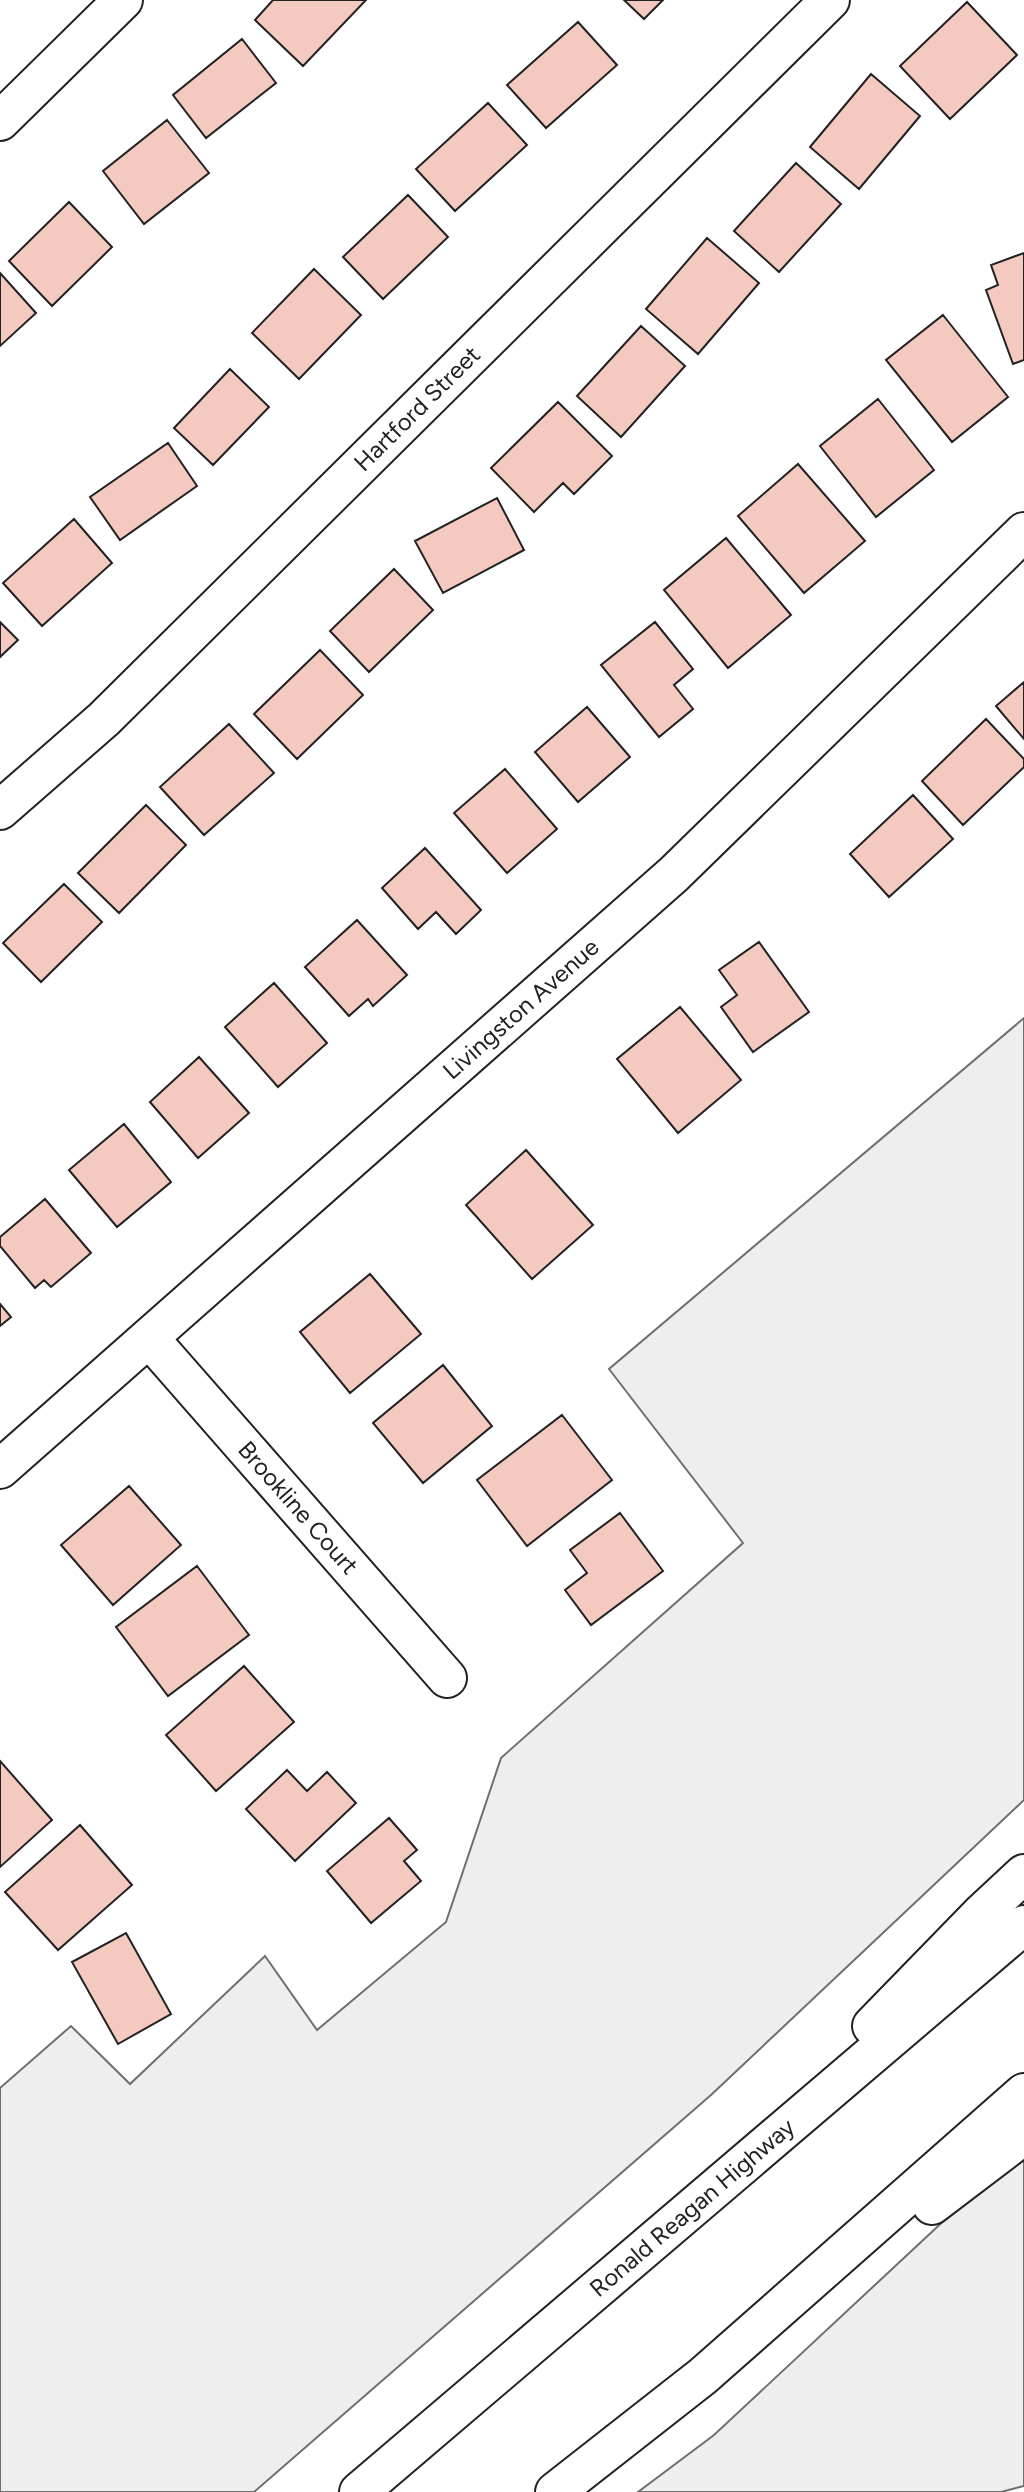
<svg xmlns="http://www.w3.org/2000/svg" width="1024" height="2492" font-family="Figtree,sans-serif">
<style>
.green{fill:#eee;stroke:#6f6f6f;stroke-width:2}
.building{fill:#f3c9c0;stroke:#222;stroke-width:2}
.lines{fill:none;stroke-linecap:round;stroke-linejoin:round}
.minor-casing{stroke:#222;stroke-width:42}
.highway-casing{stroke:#222;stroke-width:42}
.minor{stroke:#fff;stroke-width:38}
.highway{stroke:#fff;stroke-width:38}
.labels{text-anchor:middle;stroke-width:5;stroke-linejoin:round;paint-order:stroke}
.street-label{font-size:24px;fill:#222;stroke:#fff}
</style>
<rect width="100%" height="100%" fill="#fff"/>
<path class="green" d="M1024 1018V1800L711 2095 254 2492H0V2088L71 2026 130 2084 265 1956 317 2030 446 1922 501 1758 743 1543 609 1369Z
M1024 2146V2486L1001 2492H638L714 2435Z"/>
<path class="building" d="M273 0H366L303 66 255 20Z
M624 0H663L644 19Z
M967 2 1017 55 950 119 900 66Z
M578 22 617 65 546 128 507 85Z
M242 39 276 83 206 138 173 95Z
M871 74 920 116 859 189 810 147Z
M488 103 527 145 455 211 416 169Z
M167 120 209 173 144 224 103 171Z
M796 163 841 204 779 272 734 231Z
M408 195 448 237 383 299 343 257Z
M69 202 112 247 52 306 9 261Z
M707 238 759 283 698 354 646 309Z
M1024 253V360L1013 364 986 290 998 285 991 265Z
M314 269 361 315 299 379 252 333Z
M0 273 36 313 0 346Z
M943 315 1008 397 952 442 886 360Z
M641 326 685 366 621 437 577 396Z
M230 369 269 407 213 465 174 428Z
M878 399 934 470 876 517 820 446Z
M558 402 612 456 574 494 563 483 534 512 491 468Z
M168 443 197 486 120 540 90 497Z
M798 464 865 541 804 593 738 516Z
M497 498 524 550 443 593 415 541Z
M74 519 112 563 42 626 3 583Z
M726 538 791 615 728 668 664 590Z
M394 569 433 610 369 672 330 631Z
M0 622 18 640 0 657Z
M655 622 693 669 674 685 693 709 659 737 601 665Z
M320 650 363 695 297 759 254 714Z
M1024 682V739L996 706Z
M587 707 630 757 578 802 535 752Z
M986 719 1024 759V767L963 825 922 781Z
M229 724 274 773 204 835 160 787Z
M505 769 557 829 507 873 454 813Z
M913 795 953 839 889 897 850 854Z
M146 805 186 845 119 913 78 873Z
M425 848 481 910 456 934 436 912 418 929 382 888Z
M64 884 102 922 41 982 3 943Z
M357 920 407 975 373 1006 368 999 349 1016 305 967Z
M759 942 809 1012 753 1052 721 1007 737 995 719 970Z
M274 983 327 1043 278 1087 225 1027Z
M680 1007 741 1080 678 1133 617 1059Z
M199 1057 249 1113 198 1158 150 1102Z
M124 1124 171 1182 117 1227 69 1170Z
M526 1150 593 1225 532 1279 466 1205Z
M45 1199 91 1253 51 1287 44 1280 35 1288 0 1246V1237Z
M370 1274 421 1334 350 1393 300 1332Z
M0 1304 11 1317 0 1326Z
M443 1365 492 1426 423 1483 373 1423Z
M562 1415 612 1480 527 1546 477 1480Z
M129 1486 181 1545 113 1605 61 1545Z
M620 1513 663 1571 591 1625 565 1590 587 1573 570 1550Z
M197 1566 249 1635 168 1696 116 1627Z
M244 1666 294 1722 216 1791 166 1735Z
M0 1761 52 1820 0 1867Z
M287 1770 307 1791 327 1772 356 1803 295 1861 246 1809Z
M389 1818 417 1850 404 1861 421 1881 371 1923 327 1871Z
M80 1825 132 1885 58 1950 5 1892Z
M126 1933 171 2014 118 2044 72 1962Z"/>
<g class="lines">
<g class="minor-casing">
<g id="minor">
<path d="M0 121 123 0"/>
<path id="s1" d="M0 810 104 719 830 0"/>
<path id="s2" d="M149 1338 447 1678"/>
<path id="s3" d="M0 1469 674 874 1024 532"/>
</g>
</g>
<g class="highway-casing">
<g id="highway">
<path d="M872 2026 981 1914 1024 1874"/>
<path d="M932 2205 1024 2135"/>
<path id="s4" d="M359 2492 1024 1925"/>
<path d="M555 2492 703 2376 1024 2093"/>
</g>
</g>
<use href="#minor" class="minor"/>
<use href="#highway" class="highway"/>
</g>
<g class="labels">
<g class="street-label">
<text dy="8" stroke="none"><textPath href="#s1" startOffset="579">Hartford Street</textPath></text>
<text dy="8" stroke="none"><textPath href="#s3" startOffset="695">Livingston Avenue</textPath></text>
<text dy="8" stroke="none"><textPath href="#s2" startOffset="226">Brookline Court</textPath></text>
<text dy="8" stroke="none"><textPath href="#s4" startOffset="438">Ronald Reagan Highway</textPath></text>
</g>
</g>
</svg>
